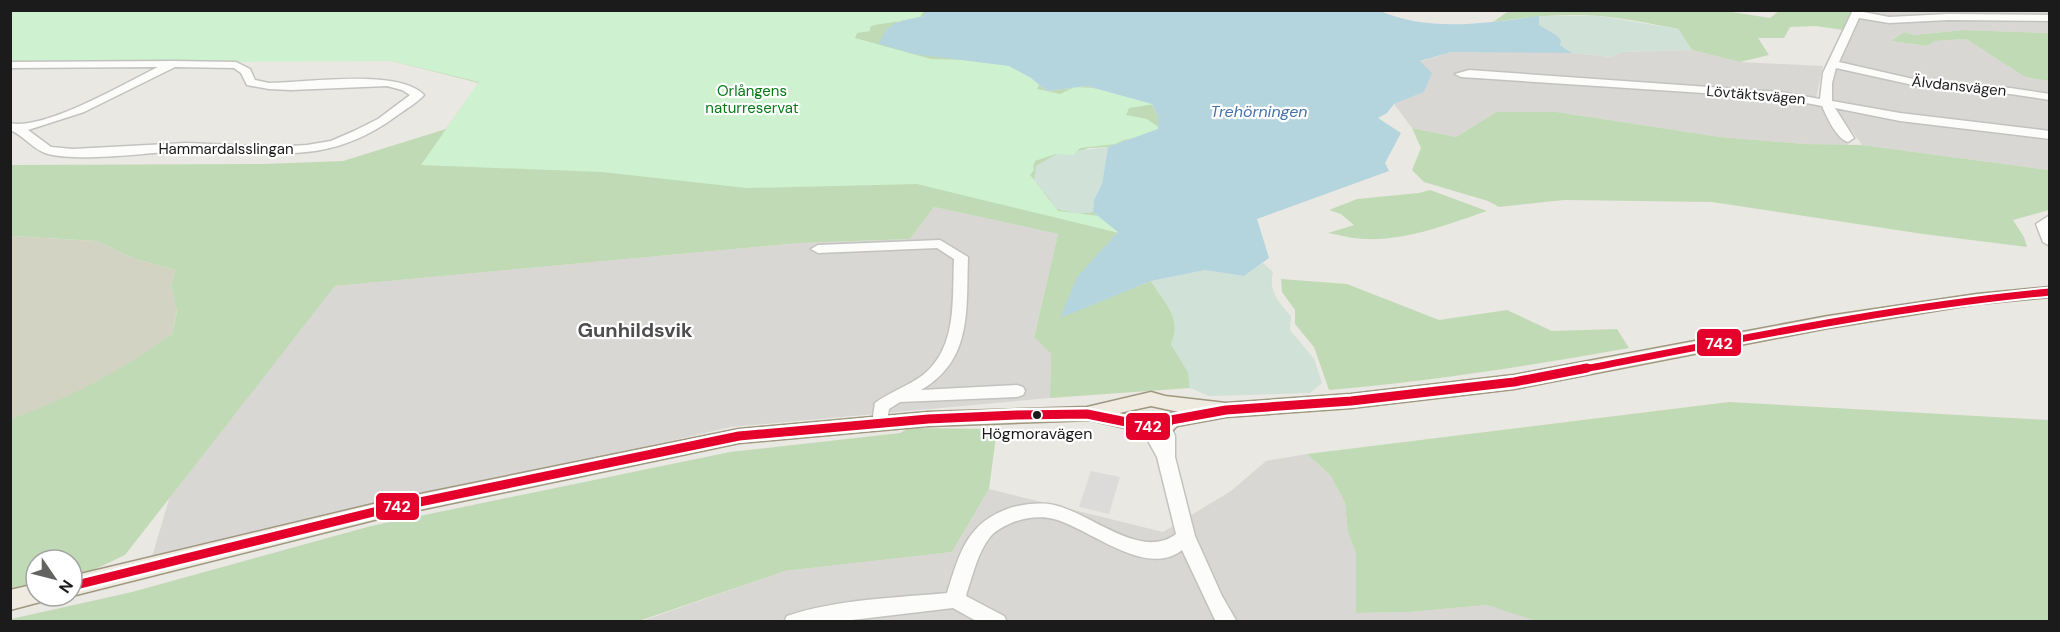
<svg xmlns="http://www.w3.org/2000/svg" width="2060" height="632" font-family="'DM Sans',sans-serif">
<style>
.residential{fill:#d9d7d4}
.construction{fill:#d3d3c4}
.forest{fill:#c1dab6}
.wetland{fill:#d0e1d8}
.park{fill:#cef2d0}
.parking{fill:#dcdbd9}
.water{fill:#b4d4de}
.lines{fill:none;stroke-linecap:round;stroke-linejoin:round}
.minor-casing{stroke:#c2c2bf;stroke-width:3}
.major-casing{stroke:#9f9780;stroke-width:3}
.minor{fill:#fcfcfb;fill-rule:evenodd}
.major{fill:#f0ebe1;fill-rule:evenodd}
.bus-1-far1-casing{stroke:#fff;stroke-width:11}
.bus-1-casing{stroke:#fff;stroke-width:14}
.bus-1-far1{stroke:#e4002b;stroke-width:7}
.bus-1{stroke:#e4002b;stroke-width:9}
.bus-dot{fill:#1b1b1b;stroke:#fff;stroke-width:2}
.labels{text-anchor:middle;stroke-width:4.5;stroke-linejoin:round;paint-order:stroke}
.far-street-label{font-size:15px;fill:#1b1b1b;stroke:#fff}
.far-park-label{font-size:15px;fill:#077a18;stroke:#fff}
.far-water-label{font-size:16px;font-style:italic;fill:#4572ac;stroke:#fff}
.bus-label{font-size:16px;fill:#1b1b1b;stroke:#fff}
.neighbourhood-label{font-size:20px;font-weight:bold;fill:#4e4e4e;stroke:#fff}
.line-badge{stroke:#fff;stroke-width:2}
.badge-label{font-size:16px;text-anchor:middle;font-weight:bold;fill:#fff}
</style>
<rect width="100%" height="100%" fill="#eae8e2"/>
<path class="residential" d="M1862 11H2049V33L1964 30 1914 35 1904 32 1891 41 1927 46 1935 41 1966 39 2025 77 2049 81V170L1862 145 1829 99 1838 66Z
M1497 50 1572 53 1612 57 1621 52 1692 50 1740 62 1823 66 1816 98 1848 145 1806 144 1720 137 1557 112H1496L1456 137 1412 128 1394 104 1424 92 1419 62 1451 52Z
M934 207 1058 234 1034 336 1051 354 1050 398 731 427 151 560 170 496 335 286 799 243 910 239Z
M1307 454 1331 476 1345 503 1348 533 1356 553V613L1410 612 1487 605 1539 621 639 622 785 571 952 552 989 489 1163 532 1231 491 1266 461Z"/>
<path class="construction" d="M10 236 97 241 135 259 175 270 171 286 177 310 172 334 144 355 85 389 52 405 11 419Z"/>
<path class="forest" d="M70 10 924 11V16L896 22C947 42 1006 56 1047 91L1087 86 1152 104 1158 116V129L1108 147 1088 148 1034 181C1052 201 1065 215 1093 212L1118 232 1099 255 1061 317 1151 281C1165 303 1183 319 1171 344L1188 372 1190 388 1050 398 1051 354 1034 337 1058 234 934 207 910 239 799 243 335 286 125 555 87 573 72 577V560H36V585L11 590V419C69 399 122 370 172 334L177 311 171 286 175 270 135 259 97 241 11 236V165L263 164 343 161 446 129 479 83 392 61 10 26Z
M1510 10H1719L1770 18 1779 11H1851L1843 30 1816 26 1790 27 1784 38H1758L1769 55 1740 62 1692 50 1678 29C1652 24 1626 18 1599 16 1564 13 1528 17 1493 22Z
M1964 30 2049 33V81L2025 77 1966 39 1935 41 1927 46 1891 41 1904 32 1914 35Z
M1496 112H1557L1720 137 1806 144 1862 145 2049 170V210L2013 220 2024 237 2027 247 1923 234 1712 202 1564 200 1499 207 1488 201 1424 182 1412 170 1421 148 1412 128 1456 137Z
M1430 190 1487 211C1449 224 1406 241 1365 239 1353 239 1340 235 1328 233L1354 225 1341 214 1329 210 1357 199 1419 193Z
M1281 279 1347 284 1439 320 1507 310 1552 331 1617 329 1629 348C1529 366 1430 381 1329 390L1314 347 1295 324V310L1282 292Z
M1729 402 2049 420V621L1539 622 1487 605 1410 612 1356 613V553L1348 533 1345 503 1331 476 1307 454Z
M909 428 997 429 989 489 952 552 785 571 639 621H11V619L132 592 371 526 730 452 900 433Z"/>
<path class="wetland" d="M1539 16H1599L1678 29 1692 50 1621 52 1612 57 1572 53 1560 45 1556 35 1539 25Z
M1108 147 1102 184 1094 200 1093 212 1077 214 1053 208 1050 199 1034 181 1036 166 1058 153Z
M1263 263 1273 272C1268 291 1278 302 1291 316L1290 330 1314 359 1322 383 1310 393 1209 396 1190 388 1188 372 1171 344C1183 319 1165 303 1151 281L1205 270 1244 276Z"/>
<path class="park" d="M10 11H924L919 18 874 25 870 27V31L857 33 855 38 931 59 1002 61 1041 82 1037 89 1060 94 1075 87 1093 88 1128 95 1155 104 1129 108 1126 115 1147 119 1161 129 1155 130 1151 135 1123 140 1115 144 1080 148 1073 155 1055 154 1035 161 1033 166 1034 170 1030 175 1058 211 1108 217 1119 233 917 184 747 188 602 172 421 165 479 82 392 61 11 63Z"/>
<path class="parking" d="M1091 471 1120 477 1109 514 1079 507Z"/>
<path class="water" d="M1378 10C1429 33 1486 23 1539 16V25L1556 35 1561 40 1560 45 1572 53 1451 52 1420 61 1432 73 1424 92 1394 104 1387 113 1378 118 1401 133 1385 163 1389 171 1257 219 1269 258 1244 276 1205 270 1151 281 1060 318 1077 277 1118 232 1093 212 1094 200 1102 184 1108 147 1158 129V116L1152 104 1087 86 1047 91 1031 78 1009 66 914 54 879 44C887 20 902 21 924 16V11Z"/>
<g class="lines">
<g class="minor-casing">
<path id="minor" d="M1853 10 1889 17 1948 14 2050 15V21L1948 20 1889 23 1859 18 1839 62 1922 81 2010 88 2050 94V100L2010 94 1922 87 1836 68 1832 83V101L1900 113 2050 131V139L1900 121 1835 108 1854 138 1848 142C1836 138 1827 117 1822 106L1780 98 1461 77 1455 74 1469 70 1780 92 1820 99 1823 73Z
M173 61 236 62 250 69 255 80 269 83C306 83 398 68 424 95 416 104 404 110 395 117 319 172 263 147 180 151 145 153 81 162 48 154 33 150 25 136 10 130V123C44 131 125 83 158 67L10 68V62ZM175 67 234 68 241 73 247 85 269 89 291 90 387 86 402 90 410 95 378 119 354 131 331 141 307 145 277 147 186 143 73 149 51 147 28 130 84 112Z
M2050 215V246L2043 242 2036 224Z
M940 240 968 257C966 309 973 360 921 390L1017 385 1023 387 1025 391 1023 395 1017 397 900 402 889 409 886 427H874L872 423 875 403C890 392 908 386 923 375 958 347 952 298 954 259L937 248 818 253 811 249 818 245Z
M1164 421 1170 423 1175 436V457L1195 536 1222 596 1237 622H1216L1182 550C1146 579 1089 528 1054 519 1040 515 1022 518 1009 524 1002 527 995 531 990 537 978 552 973 574 967 592L966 596 1004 616 1007 622H978L953 608 835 622H784L787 616C837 599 895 598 947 593 960 551 968 521 1013 507 1026 504 1041 502 1054 505 1091 513 1141 561 1176 534L1157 457 1141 428 1143 424 1149 422 1156 426Z"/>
</g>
<g class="major-casing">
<path id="major" d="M2050 287V297L1977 304 1828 328 1514 389 1351 408 1226 417 1177 426 1171 432 1156 435 1090 420 928 426 739 443 386 517 72 596V576L386 501 739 429 928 412 1087 407 1151 392 1165 396 1226 403 1351 394 1514 375 1828 316 1977 294ZM1151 406 1179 412 1164 415 1156 421 1119 413Z
M36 584V596H47L44 601 10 610V590Z"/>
</g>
<use href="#minor" class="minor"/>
<use href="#major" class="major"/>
<g class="bus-1-far1-casing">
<path id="bus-1-far1" d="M1579 370C1735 340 1891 307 2050 292"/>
</g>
<g class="bus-1-casing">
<path id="bus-1" d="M72 586 386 509 739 436 928 419 1016 415 1087 414 1156 428 1164 427 1171 420 1226 410 1351 401 1514 382 1587 368"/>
</g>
<use href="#bus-1-far1" class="bus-1-far1"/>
<use href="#bus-1" class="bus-1"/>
</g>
<circle class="bus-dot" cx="1037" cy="415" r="5"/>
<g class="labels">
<g class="far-street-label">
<text transform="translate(1959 86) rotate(6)" y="5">Älvdansvägen</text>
<text transform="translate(1756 95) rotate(5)" y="5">Lövtäktsvägen</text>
<text x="226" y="154">Hammardalsslingan</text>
</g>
<g class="far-park-label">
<text x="752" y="96">Orlångens<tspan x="752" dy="17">naturreservat</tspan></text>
</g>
<g class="far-water-label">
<text x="1259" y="117">Trehörningen</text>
</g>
<g class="bus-label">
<text x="1037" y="439">Högmoravägen</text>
</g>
<g class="neighbourhood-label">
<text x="635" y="337">Gunhildsvik</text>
</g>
</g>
<g class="line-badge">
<rect x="1696" y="328" width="46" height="29" rx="6" fill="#e4002b"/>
<rect x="1125" y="412" width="46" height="29" rx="6" fill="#e4002b"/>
<rect x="375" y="492" width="45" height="29" rx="6" fill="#e4002b"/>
</g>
<g class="badge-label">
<text x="1719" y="349">742</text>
<text x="1148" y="432">742</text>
<text x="397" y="512">742</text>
</g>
<rect width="2060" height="632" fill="none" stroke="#1b1b1b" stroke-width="24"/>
<g transform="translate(54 578) rotate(125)"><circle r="28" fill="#ffffff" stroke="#a4a4a4" stroke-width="1.5"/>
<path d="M0-4.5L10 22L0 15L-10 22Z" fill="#636361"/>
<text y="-9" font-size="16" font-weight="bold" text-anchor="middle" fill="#1b1b1b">N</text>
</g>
</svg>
